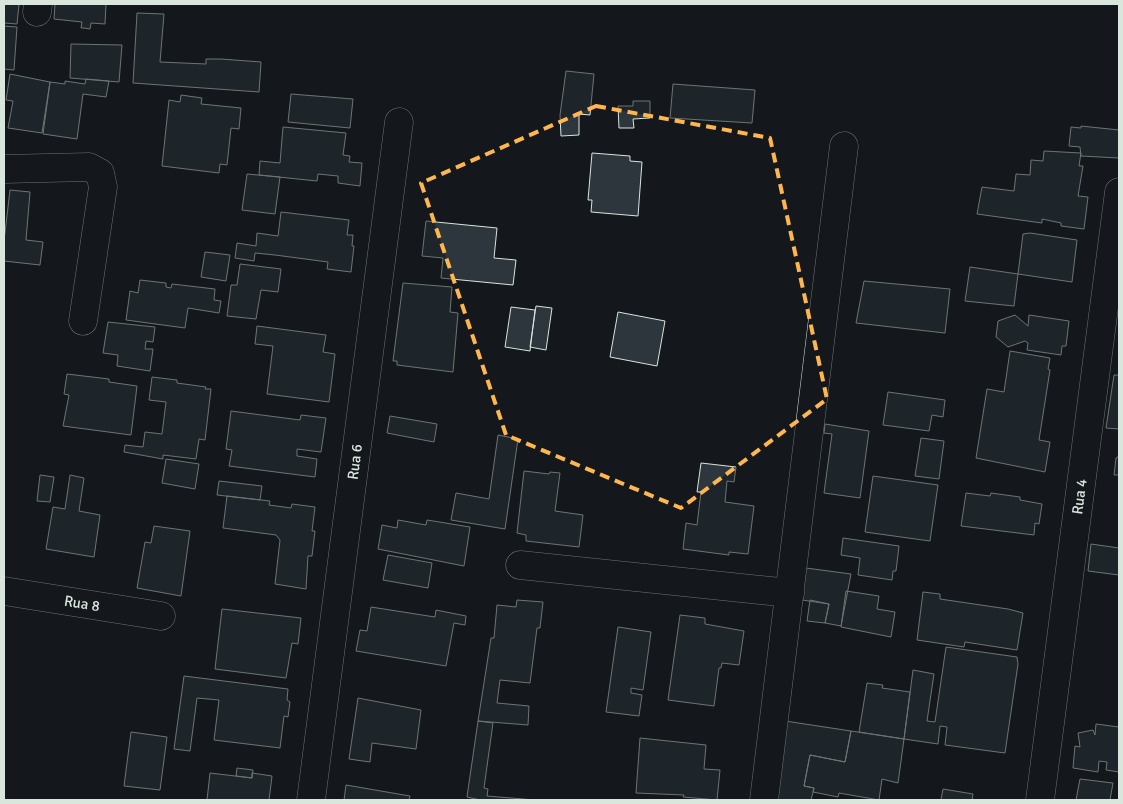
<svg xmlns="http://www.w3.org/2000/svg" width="1123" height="804" font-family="Signika,sans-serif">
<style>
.building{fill:#2c363c;stroke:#d8e6dc}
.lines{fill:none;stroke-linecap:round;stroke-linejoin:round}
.minor-casing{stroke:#d8e6dc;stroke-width:29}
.minor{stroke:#14181c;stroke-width:28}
.marked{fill:none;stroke:#ffb74d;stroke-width:4;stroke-dasharray:10 6;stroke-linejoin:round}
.labels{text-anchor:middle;stroke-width:4;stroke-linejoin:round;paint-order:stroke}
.street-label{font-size:15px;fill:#d8e6dc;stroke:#14181c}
</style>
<rect width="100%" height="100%" fill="#14181c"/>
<path class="building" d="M4 4H19L17 24 4 23Z
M55 4H106L105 24 91 23 90 29 84 28H81L82 22 54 19Z
M137 13 164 14 160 62 206 64V59H221L261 62 259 92 133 83Z
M4 26 17 27 14 70 4 69Z
M71 44 122 45 119 82 70 78Z
M566 71 594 74 590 115 579 114V135L561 136 560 115Z
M10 74 50 82 42 133 8 128 13 101 6 100Z
M86 79 109 81 106 97 83 94 77 139 43 134 50 82 65 84V81L85 84Z
M673 84 755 90 752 123 670 118Z
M291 94 353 99 350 128 288 122Z
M181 95 202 98 201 104 241 108 239 129 231 128 227 165 220 164 219 173 162 166 169 100 180 102Z
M633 101H650V118L633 119 634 128H619L618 106H633Z
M1081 126 1119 130V158L1081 156 1080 147 1069 146 1071 127 1081 128Z
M283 127 346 133 343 155 350 156 349 162 362 163 360 186 338 183V176L318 174 317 181 259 175 260 161 280 163Z
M1044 151 1081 153 1079 166H1083L1078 196 1088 197 1084 229 1061 226V223L1042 219V223L977 214 982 187 1014 191 1016 174 1030 175 1031 160 1043 161Z
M592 153 630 156V161L642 162 638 216 591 212 592 200H588Z
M247 174 280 177 275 214 242 210Z
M10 190 30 192 26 240 43 242 40 265 4 261V241Z
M281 212 349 220 347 235H353L352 246H354L351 272 327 269 328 262 275 255 255 253 254 261 235 258 237 243 256 246 257 233 278 236Z
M426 221 497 228 494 258 516 260 513 285 441 278 443 258 422 256Z
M1030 233 1077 240 1072 282 1018 274 1023 234Z
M205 252 230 255 226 281 201 277Z
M240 264 281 269 278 292 261 290 256 319 227 316 231 285H237Z
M970 267 1018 274 1014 306 965 301Z
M140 280 166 283V287L171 288 172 284 215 289 214 300 221 301 219 313 188 308 185 328 126 320 130 291 138 293Z
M864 281 950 289 945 333 856 323Z
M403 283 452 287 450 312 458 313 453 372 397 365V361H393Z
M536 306 552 308 546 350 530 347Z
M511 307 535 310 530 351 505 347Z
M618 312 665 321 657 366 610 357Z
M1015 315 1028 326 1029 315 1069 321 1066 346H1062L1061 355 1027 350 1028 343 1025 341 1008 347 996 337 998 321Z
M108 322 155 327 153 342 146 341 145 349H153L150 371 117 366 118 355 103 353Z
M257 326 326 335 323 352 335 354 329 402 267 394 273 346 255 344Z
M1010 351 1050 358 1048 369 1050 370 1039 440 1050 442 1045 472 976 458 987 389 1004 392Z
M67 374 109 379V382L137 386 131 435 63 426 69 395 64 394Z
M1114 375H1119V429L1106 428Z
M152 377 177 380V383L206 387 205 389H211L205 440 199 439 196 459 163 455V459L124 452 125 445 143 447 145 432 162 434 166 402 149 400Z
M888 392 945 400 943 417 932 415 929 431 883 425Z
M231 411 300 420 301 415 326 418 321 452 297 449V456L317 459 315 477 229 466 232 450 226 449Z
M390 416 437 424 434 442 387 433Z
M825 424 869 431 860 498 824 493 832 434 824 433Z
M498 435 518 439 505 529 451 520 456 493 489 499Z
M921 438 944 441 939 479 915 476Z
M1119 456V475H1114L1116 458Z
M166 459 199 464 195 489 162 483Z
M701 463 736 467 734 482 727 481 725 502 754 506 748 554 729 552V555L683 549 686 523 697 525 701 492H697Z
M524 471 549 474 550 472 560 473 555 511 583 515 579 547 526 541V535L517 533Z
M40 475 54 477 50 502 37 501Z
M70 475 84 478 79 511 100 515 94 557 46 549 53 507 65 509Z
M873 476 938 485 930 541 865 532Z
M219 481 262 486 260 500 217 495Z
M966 493 990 496 991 493 1020 497V500L1042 504 1039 524 1035 523 1034 535 961 526Z
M227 496 270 501 269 505 291 508 292 504 315 507 312 531H315L312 556H308L306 589 275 584 280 540 276 535 223 528Z
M398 520 426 525 427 520 470 527 464 566 378 549 382 525 397 528Z
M154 526 190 531 181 596 137 588 145 542 151 543Z
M843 538 899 546 896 571H893L892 580 858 575 860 558 841 555Z
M1091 544 1119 548V575L1088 571Z
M388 555 432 563 428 588 383 580Z
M806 568 851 574 841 626 825 623 829 604 802 600Z
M846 591 879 596 877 609 895 612 891 637 841 627Z
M923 592 940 594V599L1008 609 1023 613 1017 650 965 642 964 647 917 640Z
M517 600 543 602 540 628H537L530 683 500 680 497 703 529 706 528 725 478 721 491 638H494L497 605 516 607Z
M810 600 829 604 825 623 807 621Z
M371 607 435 617 436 610 466 616 465 625 454 623 446 666 356 651 360 630 367 631Z
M222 609 301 618 298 644 292 643 286 678 215 669Z
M680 615 705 618V624L744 631 739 665 722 663 721 668H719L714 706 668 700Z
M618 627 651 632 643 690 631 688V693L642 695 639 716 606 712Z
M946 647 1017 657 1018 664 1005 753 945 745 947 727 940 726 938 744 904 739 913 670 934 674 927 721 935 722Z
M184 676 288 689 287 700 290 702 288 717 284 716 280 748 214 740 219 700 197 698 190 751 174 749Z
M867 683 883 685 882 688 910 692 904 739 859 732Z
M358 698 421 710 416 749 372 743 370 762 349 759Z
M478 721 493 723 484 788 488 789 487 796 535 800H480L467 797Z
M785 721 851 731 845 762 810 755 804 786 814 788 811 800H775Z
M1096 724 1119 727V772L1106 770 1107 762 1099 761 1098 772 1073 768 1075 746 1080 747 1078 733 1093 730 1095 735Z
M851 731 904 739 898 783 882 779 879 800 839 793 838 797 813 792 814 788 804 786 810 755 845 762Z
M131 732 167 737 160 790 124 786Z
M640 738 706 745 704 769 720 770 717 800 683 797 684 795 636 793Z
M237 768 253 770 252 778 236 776Z
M210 773 252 778V773L272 776 269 800H207Z
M1080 779 1113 783 1110 800H1076Z
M346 785 410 796 409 800H344Z
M943 789 973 794 972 800H941Z"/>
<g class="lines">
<g class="minor-casing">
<g id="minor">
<path d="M37 12 38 4"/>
<path d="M4 169 89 167 100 173 103 187 83 321"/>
<path d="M520 565 790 593"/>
<path id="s1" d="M4 591 161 616"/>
<path id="s2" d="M311 800 399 122"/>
<path d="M764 800 844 146"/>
<path id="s3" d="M1040 800 1119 192"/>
</g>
</g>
<use href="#minor" class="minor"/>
</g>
<path d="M0 0H1123V804H0ZM596 106 770 138 827 399 681 508 506 435 421 183Z" fill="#14181c" fill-opacity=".55" fill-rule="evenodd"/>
<path class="marked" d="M596 106 770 138 827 399 681 508 506 435 421 183Z"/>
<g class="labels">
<g class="street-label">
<text dy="5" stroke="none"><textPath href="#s2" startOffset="341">Rua 6</textPath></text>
<text dy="5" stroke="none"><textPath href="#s3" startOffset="306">Rua 4</textPath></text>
<text dy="5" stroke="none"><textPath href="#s1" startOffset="79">Rua 8</textPath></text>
</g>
</g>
<rect width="1123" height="804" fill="none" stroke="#d8e6dc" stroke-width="10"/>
</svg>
